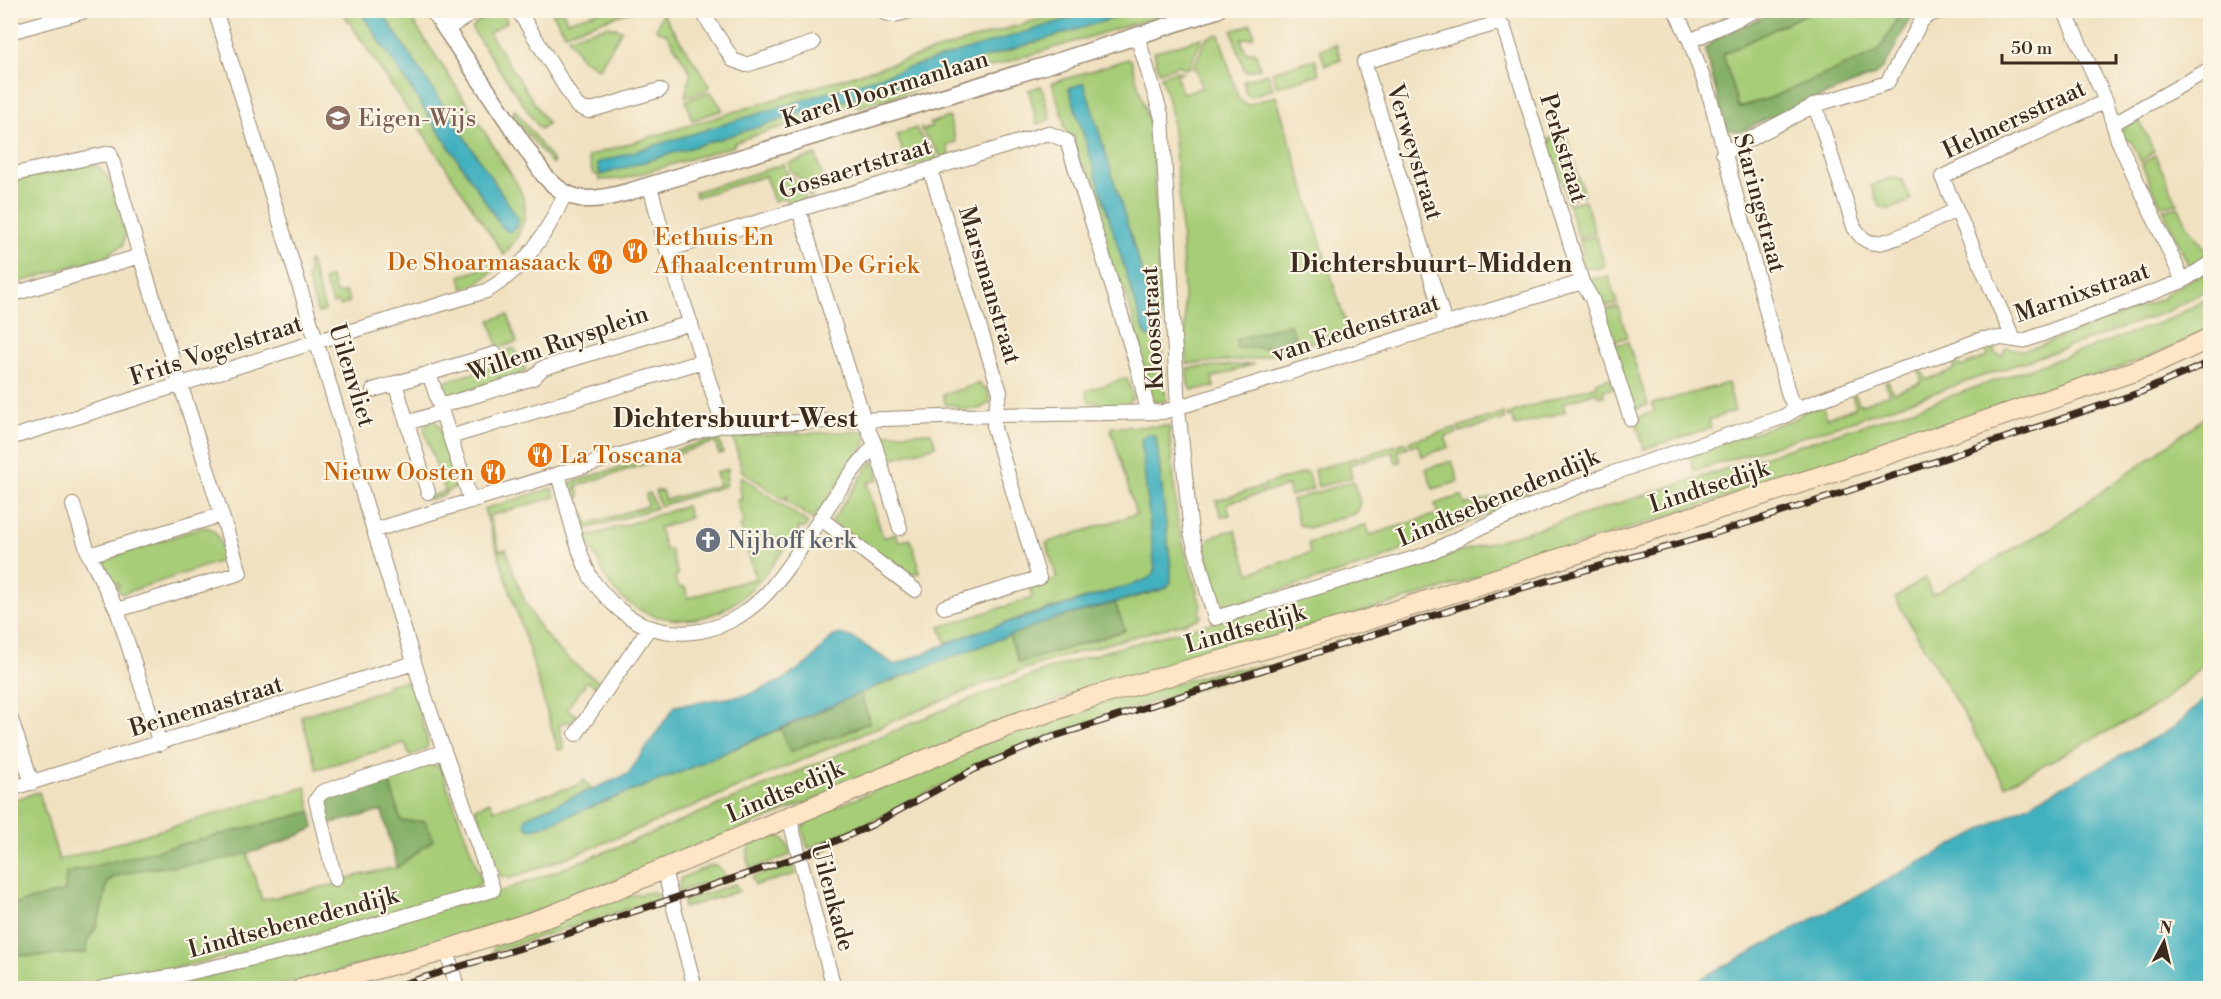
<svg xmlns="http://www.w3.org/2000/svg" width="2221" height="999" font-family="'Libre Bodoni',serif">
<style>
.green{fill:#a7cd78;stroke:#717c4b;stroke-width:1.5;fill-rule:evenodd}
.forest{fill:#85b068;stroke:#606d43;stroke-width:1.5}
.water{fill:#43b1bf;stroke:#3f6e6e;stroke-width:1.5}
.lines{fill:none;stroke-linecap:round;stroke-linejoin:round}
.minor-casing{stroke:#968670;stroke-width:16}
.tertiary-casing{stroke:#968670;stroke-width:19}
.secondary-casing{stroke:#968670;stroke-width:22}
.minor{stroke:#fff;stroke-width:14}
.tertiary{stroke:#fff;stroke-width:16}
.secondary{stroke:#fde5c5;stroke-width:20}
.rail-casing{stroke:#3b2a1e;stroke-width:7}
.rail{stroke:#fcf5e5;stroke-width:4.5;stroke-dasharray:14;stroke-linecap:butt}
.labels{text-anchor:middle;stroke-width:4.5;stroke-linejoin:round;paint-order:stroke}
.street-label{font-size:24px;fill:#3b2a1e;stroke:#fcf5e5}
.education-label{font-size:24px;fill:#785e54;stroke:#fcf5e5;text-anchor:start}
.food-label{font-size:24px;fill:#c56008;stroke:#fcf5e5;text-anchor:start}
.worship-label{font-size:24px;fill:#5b616d;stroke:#fcf5e5;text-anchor:start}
.neighbourhood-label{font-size:26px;font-weight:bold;fill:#3b2a1e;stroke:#fcf5e5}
</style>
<rect width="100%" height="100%" fill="#fcf5e5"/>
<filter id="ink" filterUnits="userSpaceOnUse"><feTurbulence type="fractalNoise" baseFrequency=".0167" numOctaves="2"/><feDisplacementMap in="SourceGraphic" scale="12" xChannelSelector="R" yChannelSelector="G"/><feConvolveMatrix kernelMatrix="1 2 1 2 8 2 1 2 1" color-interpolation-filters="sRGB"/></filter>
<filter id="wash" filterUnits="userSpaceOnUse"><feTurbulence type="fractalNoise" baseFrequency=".008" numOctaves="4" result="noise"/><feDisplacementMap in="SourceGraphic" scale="24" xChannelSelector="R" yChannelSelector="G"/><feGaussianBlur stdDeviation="1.35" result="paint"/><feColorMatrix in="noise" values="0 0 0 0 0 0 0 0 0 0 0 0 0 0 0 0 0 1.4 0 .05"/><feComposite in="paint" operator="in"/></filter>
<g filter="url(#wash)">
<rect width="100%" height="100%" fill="#f0e1c1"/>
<path class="green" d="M635 10 565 33 552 12 563 11 567 21 602 11Z
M342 11H360L502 227 507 231 517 227V218L381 11H406C438 59 470 107 500 157 508 171 521 186 524 202 528 222 517 240 504 255Z
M503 11 507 22 489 33 548 124 540 129 472 29C477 19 493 14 503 11Z
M1066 11H1094L741 120 599 173 601 175 1137 11H1175L859 107 856 104C837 110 817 118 797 123 776 129 755 134 734 143V146L623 179 599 180 598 175 593 174 588 156Z
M1812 11H1882L1898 18 1878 52 1770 98 1738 107 1723 54Z
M662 13 710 86 705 91 685 96 691 73 667 34 656 30Z
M1251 24 1254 33 1253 37 1241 39 1246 53 1255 51 1260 68 1245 72 1232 31Z
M608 26 622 30 599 69 581 58 568 37Z
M1219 34 1239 100 1247 105 1276 96 1348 331 1255 359 1187 364 1180 202 1171 110 1161 76 1175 71 1184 72 1176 74 1182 93 1202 88 1196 68 1193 69 1206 38ZM1290 324 1295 338 1238 339Z
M1202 38 1190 67 1185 69 1180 65 1159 72 1154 52Z
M1336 44 1341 60 1325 65 1320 49Z
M1128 59 1131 60 1152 133 1163 363 1144 368 1134 337 1137 332 1125 290 1119 287 1095 213 1098 207 1086 168 1080 164 1072 138 1064 128V121L1052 83ZM1084 84 1156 320 1145 334 1069 88Z
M1315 59 1319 74 1277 87 1272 72Z
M1268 73 1273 89 1251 96 1246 94 1243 81Z
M1041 86 1051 119 1037 124 1029 90Z
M711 92 723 110 692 120 686 100Z
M514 110H515L554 162 552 164 513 117Z
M949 117 956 142 947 145 949 155 941 158C937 145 925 140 920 127L923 130 931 127 930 123Z
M2139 120 2154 151 2141 162 2132 142 2122 138 2121 130Z
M916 128C921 140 933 147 937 159L908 168 897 135Z
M1563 135 1566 136 1584 195 1569 200 1570 204 1585 200 1595 232 1580 237V240L1596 236 1605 266 1595 269 1593 266 1584 268 1581 258 1583 253 1557 166 1552 163 1546 144 1550 143 1549 139Z
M816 155 824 183 827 182 829 188 811 192 812 197 810 198 803 181 791 171 788 163Z
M2155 155 2178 205H2161L2142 165Z
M89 164 99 167 109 179 126 232 123 245 106 256 11 285 10 182Z
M784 164 787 173 799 184 806 200 788 204 785 198 774 201 765 176 696 197 695 192Z
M1891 177 1902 180 1911 200 1890 210 1880 207 1871 186Z
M2179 208 2188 226 2209 254 2190 268 2163 209Z
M310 261 325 311 318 313 307 279 309 273 307 262Z
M501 263 502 264 477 284 463 289 460 276Z
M2207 271 2210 275V288L2168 311 2111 332 1855 420 1694 471 1689 454 1797 418 1804 412 1822 405 1827 418 1856 407 1852 395 1855 394 1860 405 1889 394 1885 382 1888 381 1893 393 1922 382 1918 369 1921 368 1926 380 1955 369 1951 357 1955 356 1960 367 1988 356 1984 343 1997 344 1994 353 2002 356 2006 348 2023 350 2038 346 2094 325 2100 316 2108 320 2164 298 2165 294Z
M331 277 336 294 346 292 350 302 340 306 338 302 333 304 323 280Z
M1609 277 1617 303 1601 307 1596 292 1590 288 1587 279Z
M2210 297V328L2194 338 2141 360 1920 435 1432 592 1072 694 572 898 518 918 324 975 269 988H124L485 897 549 874 650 834 955 705 1048 669 1110 650 1295 601 1579 516 1919 407 2098 345 2172 318Z
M1618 306 1627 337 1612 342 1602 311Z
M508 315 517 342 498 348 490 320Z
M1628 342 1648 405 1632 410 1613 346Z
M512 349H515L519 363 523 362 526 372 448 397 443 395 439 386 443 382 504 364 500 354Z
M1254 364 1212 378 1214 387 1192 390 1188 385 1187 368Z
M1163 367 1166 401 1154 402 1145 372Z
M1127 378 1133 397 1126 406H1103L1099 402H1089L1086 391Z
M1610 378 1613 388 1603 391 1604 396 1599 397 1597 392 1563 403 1565 412 1515 426 1512 417 1508 418 1507 414 1596 385V382Z
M980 383 982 388 986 387 991 402 980 409 960 410 955 405H946L943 395Z
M1728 383 1735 411 1709 420 1711 428 1644 449 1635 418 1654 412 1652 404Z
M1503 413 1505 419 1460 432 1458 427Z
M2208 415 2210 419V660L2158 705 2005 785 1895 598 1925 578 1932 595 2045 531 2146 461Z
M434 421 439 425 458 486 446 492 445 495 430 500 429 497 445 491 424 430 426 424Z
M1169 426 1178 526 1201 606 1199 613 1202 615 1199 619C1126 639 1052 657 981 685 824 747 671 821 511 878L500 876 475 808 490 802 494 810 578 785 584 780 592 789 528 816 538 828 683 771 781 729 790 752 810 743 839 736 870 722 860 693 1009 635 1019 663 1125 631 1115 603 1162 590 1171 569 1157 445 1155 436 1141 440 1155 571 1153 576 1141 582 1022 617 946 643 940 627 1032 598 1030 587 1057 578 1046 543 1136 514 1111 429 1113 427Z
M1455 428 1457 433 1445 437 1449 447 1422 456 1418 445 1411 446 1410 441Z
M864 431 867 437 865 445 813 520 785 500 789 494 783 499 742 471 733 436Z
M931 432 936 446 890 459 883 437 885 434Z
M718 437 723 453 719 454 715 442 576 486 580 497 576 498 570 495 569 483Z
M1406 442 1408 447 1398 451 1401 462 1396 463 1393 452 1362 461 1361 456Z
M1358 457 1359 462 1349 465 1352 477 1318 487 1314 470Z
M873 460 879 479 867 483 883 538 896 534 899 542 910 539 919 565 917 567 919 573 908 575 831 522Z
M1452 461 1458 480 1457 482 1433 489 1426 469Z
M728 469 725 486 660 506 655 491H662L665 500 719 485 716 472Z
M1307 472 1313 489 1290 496 1287 486 1265 492 1263 485Z
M741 476 808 523 804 529 800 527 798 530 801 533 792 535 791 540C760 582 730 625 672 619 649 617 629 606 613 589 600 574 596 547 583 538L686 506 690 518 659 528 665 550 670 549 678 575 674 578 680 588 685 587 688 598 756 578 740 526 744 524 737 501 742 499 739 488Z
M1353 481C1356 492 1364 504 1356 513L1308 528 1299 525 1292 500Z
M1260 487 1263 493 1227 503 1230 515 1221 516 1216 501Z
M552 488 555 497 489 516 500 551 506 549C525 612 543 647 600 682L596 687 587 681 567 709 577 716 573 721 559 724 564 749 558 750 529 650 484 509Z
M1527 489 1530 497 1371 563 1232 605H1226L1221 601 1205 548C1209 534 1222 533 1235 530L1249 573 1310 553 1308 543 1366 525 1370 535 1438 514 1435 504 1460 496H1462L1465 505Z
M650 493 656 508 591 528 586 529 580 526 578 519 584 513 588 524 647 506 646 494Z
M204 527C218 527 225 550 221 561L122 594 116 587 119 585 118 583 114 584 104 562 107 558Z
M1263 666 1265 667 1117 713 1025 745 994 758 869 823 808 848 802 829 808 819 997 738 1070 712 1199 677 1229 670Z
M404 681 412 687 428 742 426 749 410 756 405 743 317 769 301 716 383 690 387 685Z
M429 765 440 766 482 881 474 889C376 918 278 947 178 967 118 978 73 989 11 984V955L36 956 86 953C86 937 90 940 96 927 102 912 105 896 108 881L126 871 198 864 247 853 262 900 346 882 347 878 397 867 401 822 388 777Z
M306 787 311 812 66 873 65 891 11 905V811L16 809 13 800 39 792 59 860Z
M771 835C785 835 787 843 791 855L750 869 747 859 749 845Z
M793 863 796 874 755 885 752 877Z
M712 865 719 867 727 877 678 892 681 878Z
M735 884 739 891 684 908 683 901Z
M653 892 662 898 492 952 494 946 620 897Z"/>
<path class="forest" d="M1915 10 1918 12C1896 29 1897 61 1873 76L1773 116 1740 132 1726 129 1705 50 1713 40 1776 11H1812L1723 54 1738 107H1742L1770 98 1878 52 1898 18 1882 11Z
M1290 324 1295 338 1263 348H1236L1237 339Z
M1115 603 1125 630 1019 663 1009 635 1054 619Z
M860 693 870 722 839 736 810 743 790 752 781 729Z
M388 777 401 821H425L433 840 397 868 382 811 328 824 322 802 325 796Z
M311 812 314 828C278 846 235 859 194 864 163 868 137 866 108 880 105 895 102 909 97 923 92 937 86 936 86 953L36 956 11 955V905L65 891 66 873Z"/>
<path class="water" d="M360 11H381L518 218V225L511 231H507L502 227Z
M1094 11H1137L601 175 597 163Z
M1084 83 1149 295 1156 320V335L1148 337 1143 328 1069 88Z
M1147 434 1155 436 1157 445 1171 569V582L1166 588 1054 619 989 643 860 693 683 771 538 828 530 829 526 826 525 821 528 816 628 774 675 706 747 695 781 681 809 662 832 637 840 634 853 638 895 665 973 633 1141 582 1152 576 1155 570 1141 440Z
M2210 694V988H1683L2173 728Z"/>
</g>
<g filter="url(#ink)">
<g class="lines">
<g class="minor-casing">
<path id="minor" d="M518 10 577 106 588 111 660 90
M701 10 733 60 746 65 813 43
M883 10 885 13 894 15 915 10
M1675 10 1690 41 1711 101 1789 396 1796 409
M2064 10 2106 101 2118 140 2183 281
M445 30 477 10
M10 32 89 10
M1137 35 1162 118 1178 408 1191 533 1215 618 1425 555 1490 523 1604 476 1783 417 1796 409 1982 339 2002 338 2022 341 2029 339 2183 281 2210 263
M1690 41 1757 10
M1815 105 1854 227C1859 235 1865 243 1876 243 1893 243 1938 218 1956 210
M2114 123 2210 69
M1723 153 1815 105 1887 83 1922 20 1931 14 1944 10
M930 169 1000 392 994 415V428L1039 578 944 607
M10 175 110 153 140 256 240 573 117 610
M650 186 667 250 723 425
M799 210 864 420 875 445 900 528
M667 250 1048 133 1067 141 1139 372 1148 412
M10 295 140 256
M1445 323 1364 62 1498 23 1504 28 1582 282 1592 299 1631 419
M2014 340 1942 177 2106 101
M429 373 471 501
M395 383 428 492
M373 390 495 354
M440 406 533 378 543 368 691 323
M407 423 442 412
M450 437 703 361
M10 438 318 341 486 291C524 270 547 233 565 194
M558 474C567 505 575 545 589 574 594 585 603 593 611 602 658 649 725 639 768 592 808 546 833 489 875 445
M73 505 89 555 117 610 160 744
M820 518 915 590
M375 530 702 430 723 425 994 415 1163 412 1582 282
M89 555 221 515
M10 716 32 783
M576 734 649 628
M10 789 414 663
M789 817 834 988
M664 870 695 988
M335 879 316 800 322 792 443 752
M447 950 457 988
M102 988 175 976 289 950 493 890C469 813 437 739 414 662 348 445 283 227 215 10"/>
</g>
<g class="tertiary-casing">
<path id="tertiary" d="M433 10 544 175C570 205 592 202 628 192L1044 66 1217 10"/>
</g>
<g class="secondary-casing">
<path id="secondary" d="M303 988 447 950 553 915 1005 727 1092 697 1360 622 1828 474 2152 365 2210 338"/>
</g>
<use href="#minor" class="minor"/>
<use href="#tertiary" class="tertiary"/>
<use href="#secondary" class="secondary"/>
<g class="rail-casing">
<path id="rail" d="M389 988 567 934 806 854 872 825 977 768 1046 739 1501 594 1706 536 1848 491 2141 392 2210 362"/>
</g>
<use href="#rail" class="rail"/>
</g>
</g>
<defs>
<g id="school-disc" transform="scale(1.35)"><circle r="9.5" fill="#8d6e63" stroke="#fcf5e5"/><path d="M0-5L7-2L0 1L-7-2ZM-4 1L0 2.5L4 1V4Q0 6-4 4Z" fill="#fff"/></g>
<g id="restaurant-disc" transform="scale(1.35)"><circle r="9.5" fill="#e8710a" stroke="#fcf5e5"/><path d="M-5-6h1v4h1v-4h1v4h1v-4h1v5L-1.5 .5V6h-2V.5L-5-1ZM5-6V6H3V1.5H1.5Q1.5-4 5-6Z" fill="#fff"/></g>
<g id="church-disc" transform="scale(1.35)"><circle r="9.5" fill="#6b7280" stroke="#fcf5e5"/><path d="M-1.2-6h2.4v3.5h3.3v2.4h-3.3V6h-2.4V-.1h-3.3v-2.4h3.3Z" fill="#fff"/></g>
</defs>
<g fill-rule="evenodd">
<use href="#school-disc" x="338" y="118"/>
<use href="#restaurant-disc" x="635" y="251"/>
<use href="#restaurant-disc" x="600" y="262"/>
<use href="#restaurant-disc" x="540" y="455"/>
<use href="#restaurant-disc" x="493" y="472"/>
<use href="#church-disc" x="708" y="540"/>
</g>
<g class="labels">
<g class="street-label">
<text transform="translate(885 89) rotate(-17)" y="8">Karel Doormanlaan</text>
<text transform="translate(2014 119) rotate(-25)" y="8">Helmersstraat</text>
<text transform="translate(1564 148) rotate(73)" y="8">Perkstraat</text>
<text transform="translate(1415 152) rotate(73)" y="8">Verweystraat</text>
<text transform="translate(855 168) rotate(-17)" y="8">Gossaertstraat</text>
<text transform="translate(1760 203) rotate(75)" y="8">Staringstraat</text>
<text transform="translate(990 285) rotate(73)" y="8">Marsmanstraat</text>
<text transform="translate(2082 292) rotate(-19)" y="8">Marnixstraat</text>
<text transform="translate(1152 328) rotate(-93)" y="8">Kloosstraat</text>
<text transform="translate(1356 328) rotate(-18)" y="8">van Eedenstraat</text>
<text transform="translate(558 343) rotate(-19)" y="8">Willem Ruysplein</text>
<text transform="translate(216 350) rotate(-18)" y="8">Frits Vogelstraat</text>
<text transform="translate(352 375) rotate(73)" y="8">Uilenvliet</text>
<text transform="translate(1709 486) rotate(-18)" y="8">Lindtsedijk</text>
<text transform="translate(1498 497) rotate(-23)" y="8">Lindtsebenedendijk</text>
<text transform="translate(1245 628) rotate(-16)" y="8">Lindtsedijk</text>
<text transform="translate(206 706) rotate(-17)" y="8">Beinemastraat</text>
<text transform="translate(785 791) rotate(-23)" y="8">Lindtsedijk</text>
<text transform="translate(833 897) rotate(75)" y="8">Uilenkade</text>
<text transform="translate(293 922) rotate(-15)" y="8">Lindtsebenedendijk</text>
</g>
<g class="education-label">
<text x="358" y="126">Eigen-Wijs</text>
</g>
<g class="food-label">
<text x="654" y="245">Eethuis En<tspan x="654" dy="28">Afhaalcentrum De Griek</tspan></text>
<text x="580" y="270" text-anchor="end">De Shoarmasaack</text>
<text x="560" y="463">La Toscana</text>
<text x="474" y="480" text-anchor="end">Nieuw Oosten</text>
</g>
<g class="worship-label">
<text x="728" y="548">Nijhoff kerk</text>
</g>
<g class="neighbourhood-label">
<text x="1431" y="272">Dichtersbuurt-Midden</text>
<text x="735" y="427">Dichtersbuurt-West</text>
</g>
</g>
<rect width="2221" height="999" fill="none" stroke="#fcf5e5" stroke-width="36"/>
<g transform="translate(2164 942) rotate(7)" stroke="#fcf5e5" stroke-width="4.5" paint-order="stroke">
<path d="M0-4.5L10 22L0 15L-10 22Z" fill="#3b2a1e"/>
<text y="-9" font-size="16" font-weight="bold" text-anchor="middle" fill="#3b2a1e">N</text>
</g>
<path d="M2002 54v9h114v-9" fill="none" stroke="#3b2a1e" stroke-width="3"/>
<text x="2011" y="54" font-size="18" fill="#3b2a1e" stroke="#fcf5e5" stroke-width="4.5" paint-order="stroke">50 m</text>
</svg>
